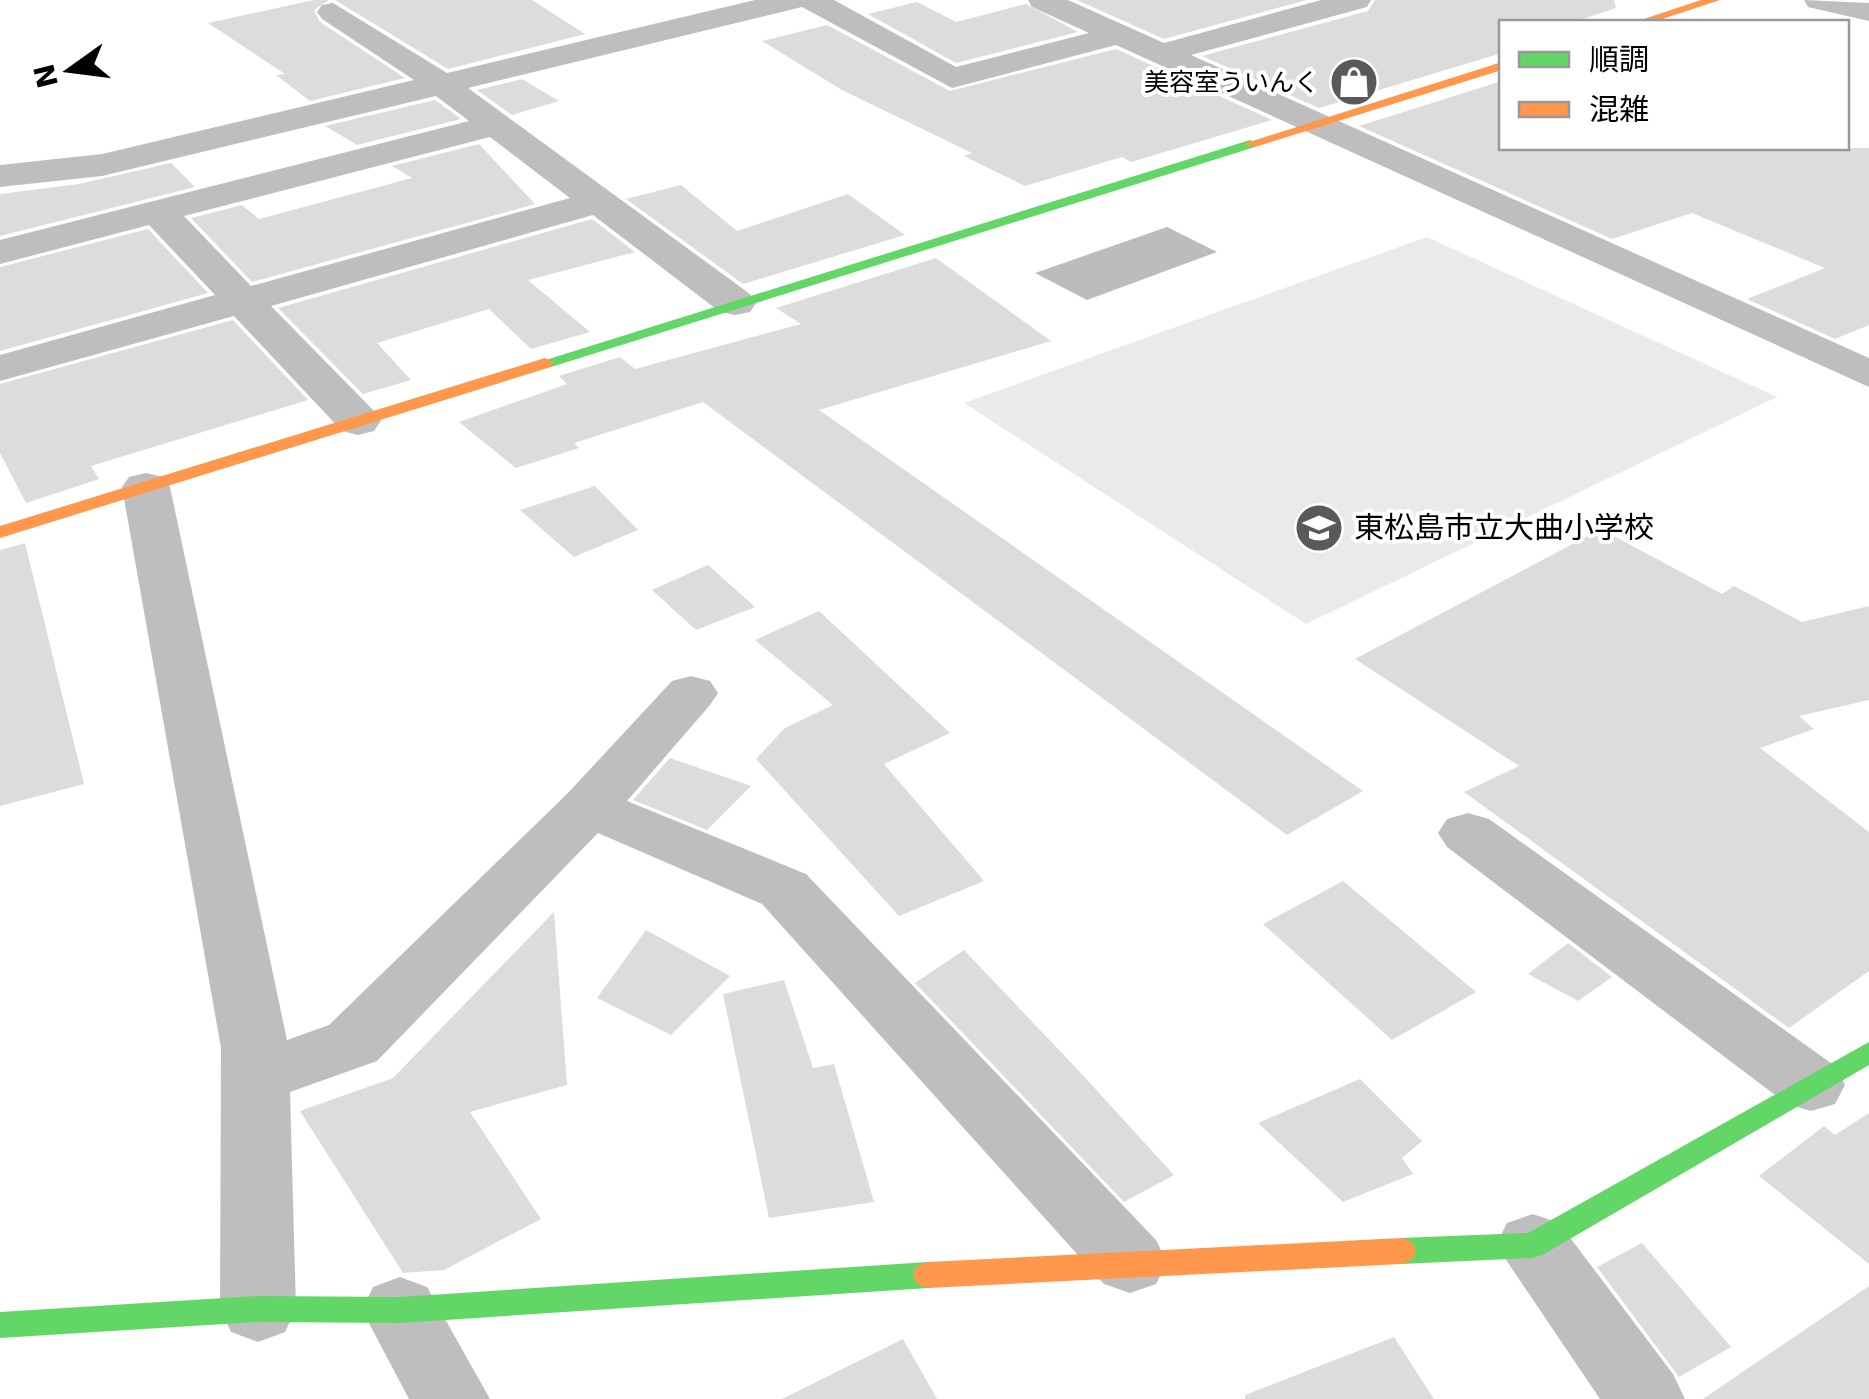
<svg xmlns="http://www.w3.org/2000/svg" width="1869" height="1399" font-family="'DejaVu Sans','Noto Sans JP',sans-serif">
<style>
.green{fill:#eaeaea}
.water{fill:#bcbcbc}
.building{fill:#dcdcdc}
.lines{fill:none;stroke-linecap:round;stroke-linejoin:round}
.street{fill:#bebebe;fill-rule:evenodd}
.fast{fill:#63d668;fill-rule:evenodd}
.slow{fill:#ff974d;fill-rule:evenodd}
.labels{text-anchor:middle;stroke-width:8;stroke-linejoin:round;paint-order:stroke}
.far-poi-label{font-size:25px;fill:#000;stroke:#fff;text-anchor:end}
.poi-label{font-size:30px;fill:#000;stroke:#fff;text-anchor:start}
</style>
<rect width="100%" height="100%" fill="#fff"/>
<path class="green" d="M1427 237 1777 397 1306 624 964 403Z"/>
<path class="water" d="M1167 227 1217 252 1087 300 1035 273Z"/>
<path class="building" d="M314 0H329L314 10 320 22 405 78 310 101 276 75 285 74 208 23Z
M335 0H532L585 34 448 69Z
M1077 0H1307L1164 39Z
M1375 0H1614L1616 8 1574 22H1502V53L1319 108 1202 56 1368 11Z
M917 2 956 22 1026 4 1078 32 956 63 868 14Z
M827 25 950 91 1116 49 1272 120 1131 162 1122 157 1025 186 964 156 972 153 842 90 762 41Z
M522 79 559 101 512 115 477 90Z
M1502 81V148H1869V325L1835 339 1747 299 1825 268 1692 213 1612 239 1359 126Z
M435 100 461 119 357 145 325 126Z
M479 144 535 204 252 282 191 218 242 205 259 219 412 178 392 166Z
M171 163 195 187 0 236V194L79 184Z
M681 185 737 231 848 194 905 235 743 284 626 199Z
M592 219 635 252 528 280 590 332 531 349 489 309 377 343 411 380 363 394 278 308Z
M148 229 208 293 0 351V267Z
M936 258 1051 341 819 410 1363 791 1287 835 703 402 574 443 579 448 516 468 459 422 567 384 559 376 620 357 635 369 801 324 776 308Z
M233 320 308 400 91 466 99 479 26 503 0 453V384Z
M595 486 638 530 574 557 520 510Z
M1601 529 1722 594 1734 586 1802 622 1869 606V700L1799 716 1814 729 1760 748 1869 832V971L1789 1028 1464 792 1519 766 1355 659Z
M25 543 84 784 0 806V550Z
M708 565 755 607 696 630 652 590Z
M819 611 950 733 884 764 984 881 899 916 756 759 785 728 833 705 755 640Z
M670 758 751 786 707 830 633 800Z
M1343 881 1476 992 1392 1040 1263 924Z
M554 912 567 1085 470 1112 541 1219 444 1270 403 1273 300 1111 393 1078Z
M646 930 730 976 671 1035 597 998Z
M1568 943 1612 977 1578 1001 1528 974Z
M964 950 1079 1071 1174 1175 1124 1202 915 983Z
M784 980 813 1068 834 1064 874 1202 769 1218 723 994Z
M1360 1079 1422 1141 1402 1158 1413 1174 1343 1202 1258 1123Z
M1869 1113V1264L1759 1176 1824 1126 1835 1135Z
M1642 1243 1731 1347 1679 1377 1597 1267Z
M1869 1286V1399H1703Z
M1394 1337 1434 1399H1245V1395Z
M903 1339 937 1399H782Z"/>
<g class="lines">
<path class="street" d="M755 0H834L956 67 1089 33 1032 7 1028 0H1068L1164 43 1321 0H1371L1367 7 1191 55 1869 358V387L1116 45 952 88 802 7 468 88 750 294 756 303 750 312 735 315 720 312 593 215 271 306 374 411 381 421 374 431 358 435 342 431 234 316 0 381V355L215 295 149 225 0 264V240L469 121 436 96 102 176 0 187V165L102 154 414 80 322 19 317 12 322 5 333 3 447 73ZM490 137 570 198 251 286 184 216Z
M1804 0 1869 3V21L1808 7Z
M146 473 163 477 170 487 287 1040 329 1025 568 793 672 681 691 676 710 681 718 693 710 705 627 801 806 874 1156 1240 1167 1262 1156 1284 1130 1293 1104 1284 762 904 598 833 377 1061 290 1092 296 1309 285 1332 258 1342 231 1332 220 1309 221 1048 122 487 129 477Z
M1468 813 1489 819 1835 1066 1845 1085 1835 1104 1811 1111 1787 1104 1447 847 1438 833 1447 819Z
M1533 1214 1559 1223 1673 1374 1685 1399H1600L1496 1245 1507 1223Z
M400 1277 427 1287 490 1399H409L362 1310 373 1287Z"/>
<path class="fast" d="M1250 140 1257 144 1255 147 551 367H539L536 363Z
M1869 1042V1065L1544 1254 1533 1258 1401 1264 1390 1260 1386 1251 1390 1242 1401 1238 1528 1233Z
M928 1262 939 1266 943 1275 939 1284 928 1288 400 1323 258 1322 0 1338V1312L258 1296 400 1297Z"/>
<path class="slow" d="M1701 0H1720L1653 22H1635Z
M1502 62V70L1255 147 1243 144Z
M545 358 554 363 551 367 0 538V526Z
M1401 1238 1412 1242 1416 1251 1412 1260 1401 1264 928 1288 917 1284 913 1275 917 1266 928 1262Z"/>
</g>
<defs>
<g id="shop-disc" transform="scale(2.5)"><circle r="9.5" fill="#595959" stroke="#fff"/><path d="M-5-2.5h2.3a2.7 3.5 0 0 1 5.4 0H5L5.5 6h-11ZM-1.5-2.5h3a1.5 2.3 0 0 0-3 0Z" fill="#fff"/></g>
<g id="school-disc" transform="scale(2.5)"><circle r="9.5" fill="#595959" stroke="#fff"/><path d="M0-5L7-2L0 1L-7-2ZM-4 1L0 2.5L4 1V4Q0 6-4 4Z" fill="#fff"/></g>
</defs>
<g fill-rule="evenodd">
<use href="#shop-disc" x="1354" y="82"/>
<use href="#school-disc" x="1319" y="528"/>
</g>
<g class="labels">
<g class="far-poi-label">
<text x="1319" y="91">美容室ういんく</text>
</g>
<g class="poi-label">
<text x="1354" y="538">東松島市立大曲小学校</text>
</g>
</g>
<rect x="1499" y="20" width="350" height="130" fill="#ffffff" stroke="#999999" stroke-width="2.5"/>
<rect x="1519" y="52" width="50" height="15" fill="#63d668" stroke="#999999" stroke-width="2.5"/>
<text x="1589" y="70" font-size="30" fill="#000000">順調</text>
<rect x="1519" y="102" width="50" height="15" fill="#ff974d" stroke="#999999" stroke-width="2.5"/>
<text x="1589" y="120" font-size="30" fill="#000000">混雑</text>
<g transform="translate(70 70) rotate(256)" stroke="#ffffff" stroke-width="8" paint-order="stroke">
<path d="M0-8L18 38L0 25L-18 38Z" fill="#000000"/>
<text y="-15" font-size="28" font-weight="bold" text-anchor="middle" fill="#000000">N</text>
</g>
</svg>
